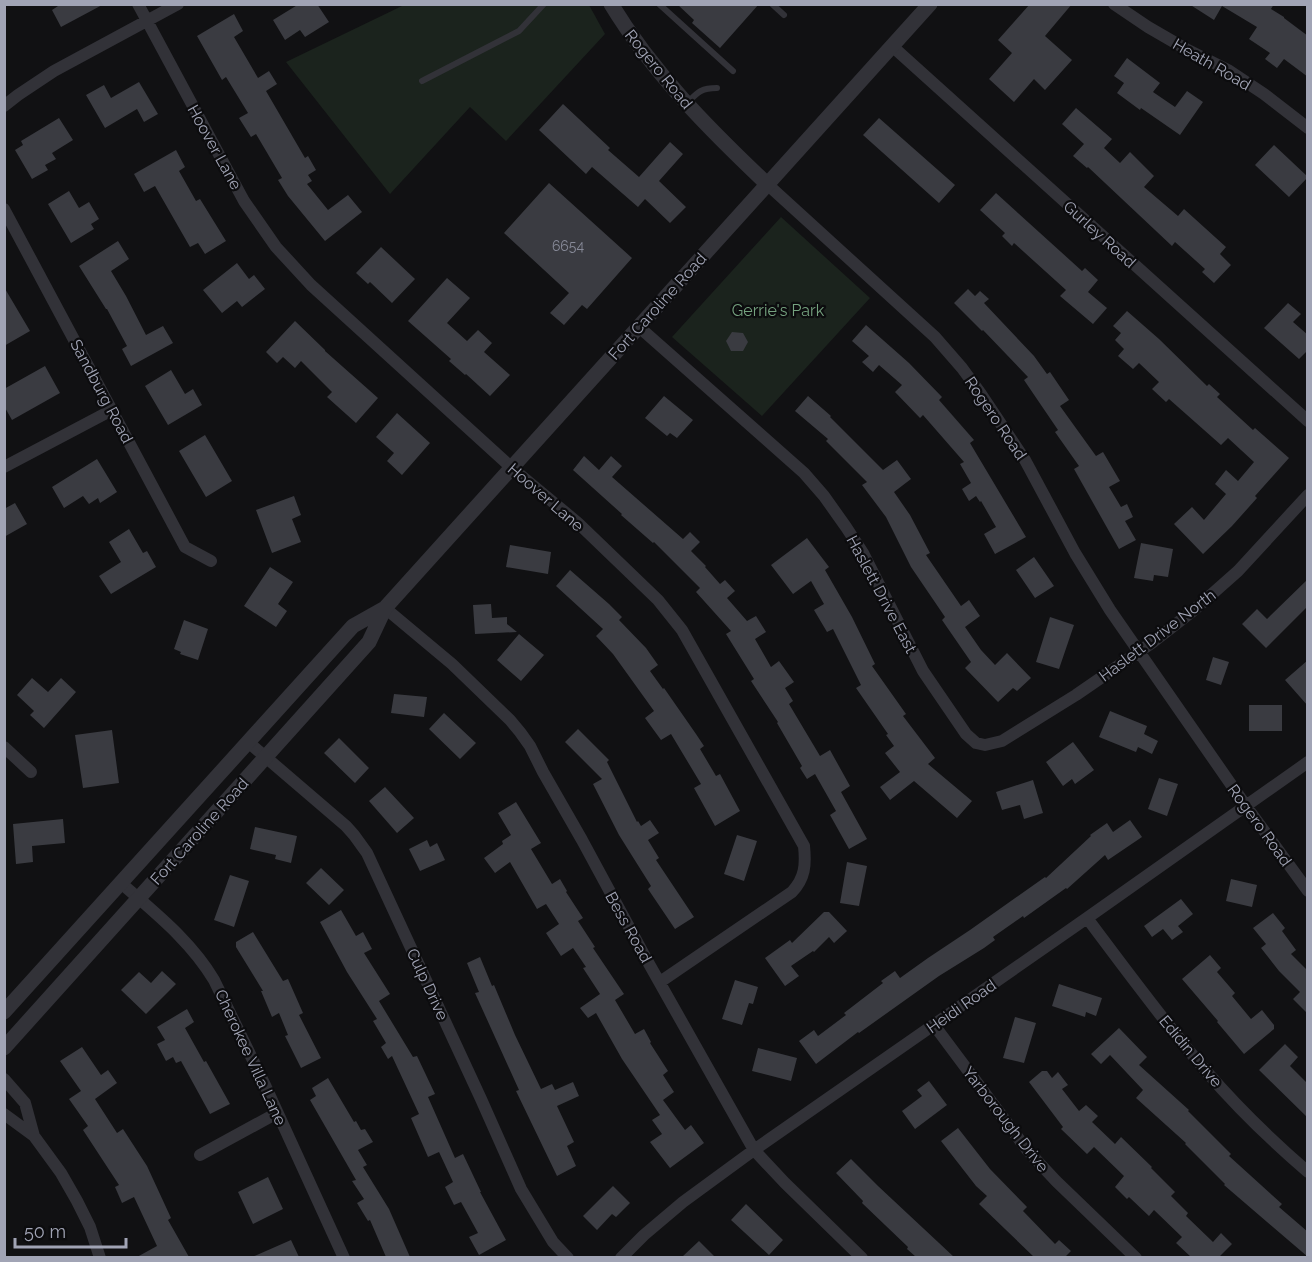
<svg xmlns="http://www.w3.org/2000/svg" width="1312" height="1262" font-family="Raleway,sans-serif">
<style>
.green{fill:#1b231d}
.building{fill:#3a3b41}
.lines{fill:none;stroke-linecap:round;stroke-linejoin:round}
.service{stroke:#323238;stroke-width:6}
.minor{stroke:#323238;stroke-width:12}
.tertiary{stroke:#323238;stroke-width:15}
.labels{text-anchor:middle;stroke-width:4.5;stroke-linejoin:round;paint-order:stroke}
.number-label{font-size:14px;fill:#878a98}
.street-label{font-size:16px;fill:#a1a4b5;stroke:#0c0c0e}
.park-label{font-size:16px;fill:#75a27f;stroke:#0c0c0e}
</style>
<rect width="100%" height="100%" fill="#111113"/>
<path class="green" d="M404 5H589L605 34 506 141 470 107 390 194 286 62Z
M781 217 870 298 762 416 672 337Z"/>
<path class="building" d="M61 4H104L61 27 52 10Z
M299 4H317L329 22 305 37 300 30 285 40 273 20Z
M677 4H759L720 48 692 23 694 20Z
M1030 4H1072L1045 36 1072 60 1045 90 1034 79 1014 102 989 79 1012 53 998 40Z
M1189 4H1274L1271 9 1284 17V18L1308 36V77L1284 59 1277 68 1265 59 1270 53 1249 39 1257 27 1222 6 1214 20Z
M234 14 243 31 234 37 258 78 269 71 277 84 266 91 305 158 308 156 316 170 308 175 312 181 307 184 328 210 348 195 362 212 325 241 288 196 278 180 282 178 256 134 251 137 239 118 248 113 226 77 222 80 197 36Z
M1127 58 1160 83 1153 92 1175 107 1187 91 1203 102 1180 135 1141 108 1140 110 1117 93 1124 83 1114 76Z
M139 82 158 114 144 122 137 109 105 128 86 95 104 85 111 98Z
M563 104 610 148 608 150 639 177 670 142 683 154 659 181 686 207 670 223 645 199 638 207 592 167 586 174 539 130Z
M1076 108 1112 139 1104 148 1120 163 1130 152 1154 176 1144 187 1178 216 1184 209 1226 247 1220 254 1231 265 1214 283 1202 272 1205 269 1175 242 1172 246 1088 167 1087 168 1073 156 1084 144 1062 124Z
M59 118 73 140 52 153 56 159 45 165 48 170 32 179 15 150 23 145 21 141Z
M879 118 955 185 939 203 863 135Z
M1274 145 1308 177 1289 197 1255 165Z
M176 150 185 167 179 171 196 201 200 199 226 241 205 254 198 243 190 247 155 186 144 192 134 174Z
M549 183 632 258 587 309 582 305 564 325 550 313 569 293 504 233Z
M69 191 79 208 89 202 99 219 91 224 94 229 71 243 48 204Z
M996 193 1082 271 1085 268 1098 280 1088 292 1107 308 1093 324 1060 296 1066 290 1014 243 1012 246 1002 236 1005 233 980 210Z
M118 241 129 259 111 271 126 296 146 335 163 326 173 343 131 366 122 349 127 346 107 309H106L79 266Z
M381 247 415 279 392 303 370 282 368 284 356 273Z
M237 263 249 279 254 275 265 289 242 307 237 301 222 313 203 290Z
M447 278 470 298 447 323 467 341 478 330 492 343 484 352 510 375 490 396 466 374 465 375 449 361 451 359 408 321Z
M4 287 30 331 4 346Z
M968 289 975 296 980 291 989 299 984 303 1034 356 1047 374 1050 372 1069 400 1060 406 1096 456 1103 452 1120 481 1109 487 1121 507 1127 504 1133 517 1125 521 1136 540 1119 549 1074 469 1079 466 1055 432 1058 430 1024 380 1028 377 983 330 982 331 954 303Z
M1288 303 1301 314 1293 322 1308 335V350L1299 359 1264 328Z
M1127 311 1159 339 1207 386 1209 384 1220 394 1217 397 1253 430 1255 428 1289 458 1255 496 1257 498 1232 526 1203 554 1174 524 1192 507 1204 520 1226 494 1215 484 1226 470 1238 481 1254 462 1228 438 1221 445 1169 399 1166 402 1152 389 1159 382 1139 363 1133 369 1118 356 1124 349 1115 340 1121 333 1113 326Z
M295 321 325 350V351L378 398 356 423 327 397 332 392 301 361 295 368 283 357 277 363 266 352Z
M866 325 909 363 942 397 939 400 974 440 970 443 1026 537 995 554 984 534 996 527 981 501 980 502 976 496 969 501 962 489 971 483 960 464 964 462 923 415 920 418 895 392 902 385 879 365 873 372 862 362 869 356 852 341Z
M732 332 743 333 748 342 743 351H731L726 341Z
M45 366 60 393 12 420 4 406V389Z
M171 370 185 394 193 389 202 405 168 425 145 386Z
M664 396 693 420 677 438 670 433 667 436 645 418Z
M808 396 831 416 830 417 883 470 897 460 911 479 894 492 910 515 930 553 926 555 961 606 969 600 980 616 965 627 981 650 995 665 1007 653 1031 678 1017 691 1013 688 998 702 965 668 971 662 942 620 945 617 911 567 886 517 862 485 867 482 826 441 828 439 795 411Z
M397 413 430 443 402 475 387 461 394 453 376 437Z
M205 435 232 481 206 497 179 451Z
M584 456 599 470 611 456 622 466 612 477 683 539 690 532 700 542 691 551 706 566 705 567 720 584 725 580 735 591 727 598 747 621 756 616 766 632 755 639 771 667 779 661 794 682 785 688 793 701 789 704 820 756 830 750 850 786 841 792 867 839 849 849 830 815 836 811 815 774 807 779 800 768 802 766 777 723 778 722 751 681 754 679 726 634 731 631 696 592 700 588 654 542 653 543 621 515 622 514 573 470Z
M97 459 117 492 100 503 98 498 89 504 83 496 64 508 52 487Z
M294 496 301 515 292 519 301 542 272 553 256 510Z
M15 503 27 524 4 537V509Z
M129 529 143 553 147 551 156 567 111 594 99 576 121 562 109 542Z
M807 538 829 567 825 570 852 617 875 664 872 666 906 714 903 716 935 758 928 764 972 801 957 818 914 781 890 800 880 787 900 772 885 753 894 746 886 735 888 734 856 688 861 685 833 629 827 632 814 610 824 604 811 581 793 594 771 565Z
M1141 543 1173 549 1168 577 1154 575 1153 581 1134 578Z
M510 545 551 552 548 574 506 567Z
M1034 557 1054 586 1035 598 1016 570Z
M270 567 293 582 278 604 287 611 276 627 244 606Z
M570 570 609 604 622 617 619 620 646 648 658 665 650 671 663 689 664 688 696 734 704 746 700 749 716 776 720 774 740 811 715 826 694 788 701 784 671 734 661 740 645 718 654 711 613 654 596 636 603 629 556 586Z
M1308 579V606L1266 648 1242 624 1257 609 1267 619Z
M491 604 492 618 507 617V624L517 632 475 634 473 605Z
M1050 617 1074 625 1059 669 1036 662Z
M184 620 208 629 198 660 180 654 181 652 174 649Z
M519 634 544 655 521 681 497 660Z
M1213 657 1229 662 1221 685 1206 680Z
M1308 660V706L1285 680Z
M32 678 48 692 61 678 76 692 44 728 30 715 34 711 17 695Z
M394 694 427 697 424 717 391 713Z
M1249 705H1282V731H1249Z
M1110 711 1147 726 1144 734 1158 741 1152 754 1138 747 1136 752 1099 737Z
M444 713 476 743 460 759 429 729Z
M578 729 609 760 607 762 637 822 638 821 641 826 650 820 659 833 648 840 659 858 656 860 694 917 675 929 648 889 651 886 619 835 593 784 602 779 565 742Z
M112 730 119 783 83 788 75 735Z
M339 738 369 768 355 783 324 753Z
M1073 742 1094 770 1075 784 1072 779 1063 786 1046 762Z
M1159 778 1178 784 1167 816 1148 809Z
M1033 780 1043 813 1024 819 1020 805 1002 810 996 792Z
M385 787 414 818 397 833 369 801Z
M516 802 541 843 531 849 552 884 560 879 567 891 566 892 583 918 578 921 595 947 593 948 624 994 615 1000 635 1034 644 1029 651 1042 650 1043 668 1071 663 1075 674 1092 663 1100 685 1130 691 1125 704 1143 670 1168 650 1142 662 1134 652 1120 660 1115 622 1059 596 1013 588 1018 580 1008 600 994 583 968 586 967 573 948 561 956 546 933 559 924 546 904 537 909 510 862 495 873 484 858 503 844 502 841 511 835 498 813Z
M63 819 65 843 32 846 33 862 16 864 13 824Z
M1130 820 1142 837 1108 860 1105 855 1067 889 1066 888 1024 918 1023 916 993 937 995 940 984 948 939 976 859 1033 858 1032 816 1064 799 1041 814 1030 818 1036 846 1015 844 1013 883 983 881 981 895 971 900 978 928 958 970 930 1045 877 1046 878 1091 836 1090 835 1107 823 1113 832Z
M255 827 297 836 291 863 275 859 276 855 250 849Z
M737 835 757 841 744 881 724 874Z
M427 840 430 847 437 843 445 860 420 871 409 849Z
M847 862 867 866 859 906 840 903Z
M321 868 344 890 329 905 306 883Z
M230 875 249 881 234 927 214 920Z
M1231 879 1257 885 1252 907 1226 901Z
M1181 899 1193 914 1178 926 1183 932 1172 940 1163 929 1152 937 1144 926Z
M341 910 356 936 363 932 372 949 364 953 390 994 379 1001 413 1057 417 1056 435 1094 428 1097 455 1158 463 1154 481 1192H480L506 1240 479 1255 469 1237 478 1233 461 1202 454 1205 445 1187 453 1182 439 1152 428 1157 411 1118 419 1114 392 1056 388 1059 381 1047 386 1043 373 1021 377 1019 347 972 320 922Z
M824 912H829L847 931 834 943 829 937 814 952 813 951 791 966 799 976 785 986 765 958 790 940 792 943Z
M1273 913 1285 928 1282 931 1296 950 1291 954 1308 971V1014L1293 999 1300 992 1279 971 1261 948 1266 944 1253 928Z
M253 932 283 981 288 979 303 1013 299 1015 321 1058 301 1068 285 1036 288 1035 279 1013 272 1017 261 991H263L236 947V942Z
M1210 955 1221 968 1217 972 1235 993 1232 996 1251 1019 1262 1010 1274 1025V1029L1244 1054 1217 1022 1218 1021 1182 979Z
M480 957 492 986 494 985 515 1035 541 1089 552 1084 555 1090 573 1082 579 1096 557 1106 574 1142 567 1146 576 1166 557 1176 516 1091 519 1090 475 993 479 992 467 963Z
M162 971 176 984 146 1014 121 990 139 972 151 983Z
M735 980 758 987 753 1004 749 1003 742 1025 722 1019Z
M1059 984 1102 998 1096 1016 1086 1012 1085 1017 1052 1006Z
M187 1009 194 1022 185 1028 204 1062 206 1061 230 1104 210 1114 181 1061 176 1063 173 1057 166 1061 157 1044 165 1040 157 1027Z
M1015 1017 1036 1023 1024 1063 1003 1058Z
M1119 1028 1147 1057 1139 1065 1189 1110 1188 1111 1231 1154 1229 1156 1282 1204 1279 1207 1308 1232V1257L1224 1185 1225 1184 1185 1144 1186 1143 1136 1098 1143 1090 1110 1055 1101 1064 1091 1054Z
M1285 1044 1298 1057 1290 1066 1308 1084V1118L1259 1070Z
M82 1047 101 1075 108 1070 117 1083 95 1099 117 1133 123 1129 147 1166 171 1218 168 1220 189 1257H137L157 1246 134 1197 122 1203 115 1187 119 1185 83 1130 88 1126 69 1099 81 1091 60 1061Z
M758 1048 797 1058 791 1081 752 1071Z
M1042 1071H1047L1052 1078 1058 1072 1068 1085 1062 1089 1079 1111 1086 1105 1098 1116 1092 1122 1115 1144 1121 1137 1152 1167 1151 1168 1175 1192 1171 1196 1188 1213 1186 1216 1213 1242 1221 1233 1232 1244 1219 1257H1191L1176 1243 1182 1237 1154 1210 1149 1216 1129 1197 1127 1199 1115 1187 1124 1176 1094 1147 1087 1154 1061 1129 1063 1127 1029 1082Z
M328 1078 354 1122 356 1121 361 1130 365 1129 373 1142 358 1150 367 1165 363 1167 389 1209 410 1257H386L370 1220 368 1221 357 1203 364 1199 352 1181 356 1180 310 1100 316 1096 312 1088Z
M929 1081 947 1105 915 1129 902 1111 922 1096 917 1090Z
M958 1128 990 1169 1027 1207 1023 1211 1055 1244 1059 1240 1071 1251 1065 1257H1034L979 1204 987 1196 976 1186 941 1141Z
M851 1159 878 1186 954 1257H916L907 1249 908 1247 862 1203 863 1201 836 1173Z
M268 1177 283 1209 253 1224 238 1192Z
M613 1186 630 1203 616 1217 612 1214 597 1230 583 1216Z
M746 1204 783 1240 769 1255 731 1220Z
M291 1240 299 1257H252Z
M699 1241 715 1257H682Z"/>
<g class="lines">
<path class="service" d="M659 4 733 71
M772 4 784 15
M422 81 519 31 544 4
M687 103C698 92 701 88 717 88"/>
<path class="minor" d="M138 4 244 201 276 247 311 285 512 468 578 523 658 600 682 630 804 846C806 865 805 878 792 892L660 982
M1114 4 1148 27 1186 49 1228 70 1264 94 1308 128
M892 46 1308 421
M4 106 18 95 54 71 178 4
M767 184 935 337 962 368 981 394 1025 460 1075 553 1110 610 1246 806 1308 891
M4 209 185 547 211 561
M639 327 804 473 824 496 846 527 863 553 923 671 966 734 976 743 985 745 1002 741 1076 695 1153 642 1194 610 1238 571 1308 495
M4 467 112 410
M385 608 452 664 510 720 520 732 530 746 543 772 582 840 648 962 754 1150 785 1183 862 1258
M248 742 346 826 354 835 367 853 481 1099 521 1189 553 1242 568 1258
M4 747 31 772
M121 883C155 913 191 941 214 980L264 1083 344 1258
M1087 918C1126 970 1164 1022 1206 1071 1237 1107 1272 1141 1308 1172
M934 1025 1028 1151 1056 1181 1136 1258
M4 1079 25 1103 34 1136
M4 1114 34 1136 61 1173 77 1201 90 1227 100 1258
M200 1155 277 1113
M621 1258 644 1235 683 1202 754 1150 1087 918 1308 762"/>
<path class="tertiary" d="M611 4C653 73 709 129 767 184
M4 1012 353 626 385 608
M4 1048 369 642 385 608 930 4"/>
</g>
<g class="labels">
<g class="number-label">
<text x="568" y="251">6654</text>
</g>
<g class="street-label">
<text transform="translate(1212 64) rotate(30)" y="6">Heath Road</text>
<text transform="translate(659 69) rotate(51)" y="6">Rogero Road</text>
<text transform="translate(215 147) rotate(61)" y="6">Hoover Lane</text>
<text transform="translate(1100 234) rotate(42)" y="6">Gurley Road</text>
<text transform="translate(657 306) rotate(-48)" y="6">Fort Caroline Road</text>
<text transform="translate(102 391) rotate(62)" y="6">Sandburg Road</text>
<text transform="translate(996 418) rotate(56)" y="6">Rogero Road</text>
<text transform="translate(546 497) rotate(41)" y="6">Hoover Lane</text>
<text transform="translate(882 594) rotate(62)" y="6">Haslett Drive East</text>
<text transform="translate(1157 635) rotate(-37)" y="6">Haslett Drive North</text>
<text transform="translate(1260 825) rotate(54)" y="6">Rogero Road</text>
<text transform="translate(199 831) rotate(-48)" y="6">Fort Caroline Road</text>
<text transform="translate(629 927) rotate(61)" y="6">Bess Road</text>
<text transform="translate(428 984) rotate(65)" y="6">Culp Drive</text>
<text transform="translate(961 1006) rotate(-35)" y="6">Heidi Road</text>
<text transform="translate(1191 1051) rotate(50)" y="6">Edidin Drive</text>
<text transform="translate(251 1057) rotate(65)" y="6">Cherokee Villa Lane</text>
<text transform="translate(1006 1119) rotate(52)" y="6">Yarborough Drive</text>
</g>
<g class="park-label">
<text x="778" y="316">Gerrie's Park</text>
</g>
</g>
<rect width="1312" height="1262" fill="none" stroke="#a1a4b5" stroke-width="12"/>
<path d="M15 1238v9h111v-9" fill="none" stroke="#a1a4b5" stroke-width="3"/>
<text x="24" y="1238" font-size="18" fill="#a1a4b5" stroke="#0c0c0e" stroke-width="4.5" paint-order="stroke">50 m</text>
</svg>
